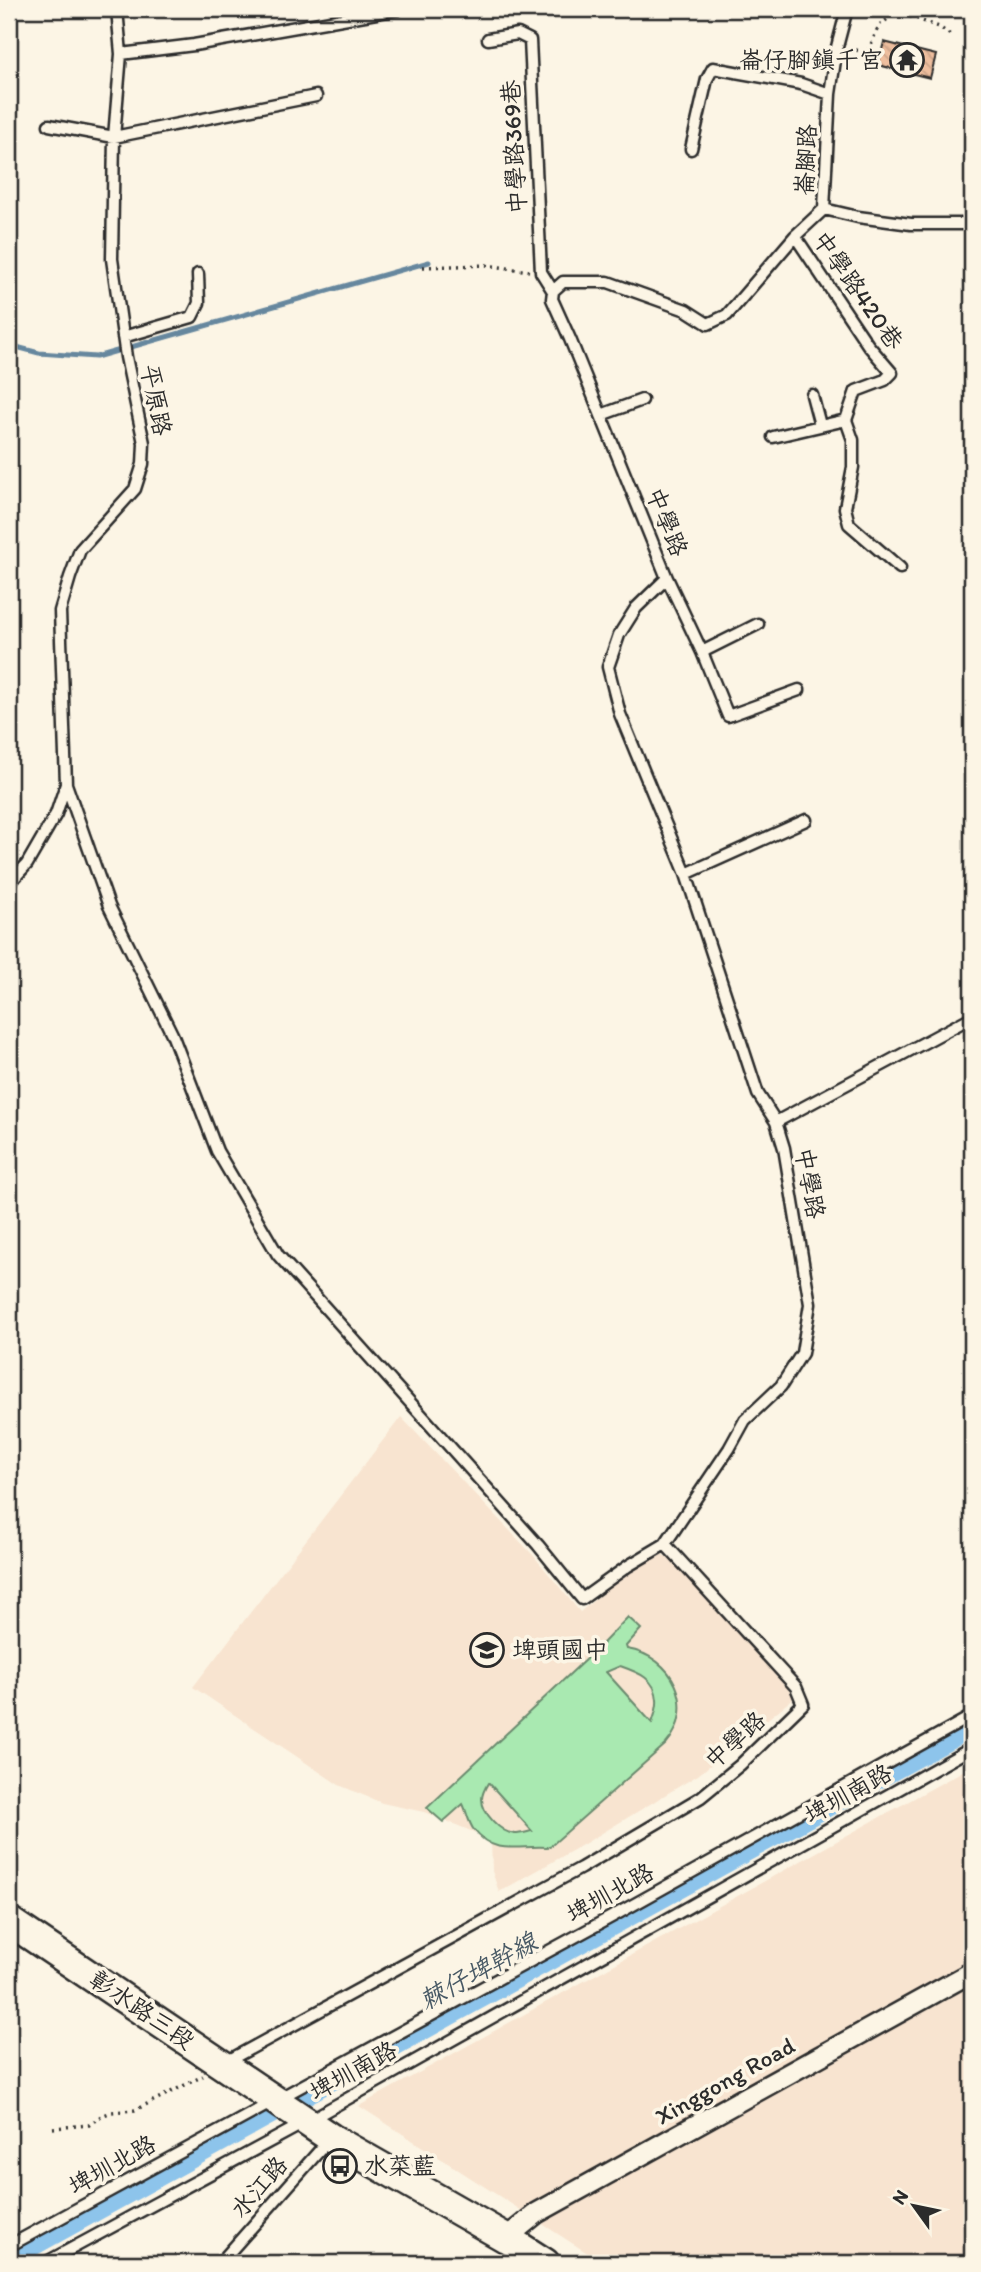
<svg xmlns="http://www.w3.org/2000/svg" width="981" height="2272" font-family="Itim,'LXGW WenKai TC',sans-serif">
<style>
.built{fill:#f8e4d0}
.pitch{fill:#a9e9b1;stroke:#6a8a6e;stroke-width:2;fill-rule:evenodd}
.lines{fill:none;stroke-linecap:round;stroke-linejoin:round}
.stream{stroke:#66879e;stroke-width:5}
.canal{stroke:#8dc4eb;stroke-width:18}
.building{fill:url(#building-back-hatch);stroke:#2b2b2b;stroke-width:2}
.service-casing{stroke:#2b2b2b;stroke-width:15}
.minor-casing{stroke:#2b2b2b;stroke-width:24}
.secondary-casing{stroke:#2b2b2b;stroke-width:33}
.path{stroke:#2b2b2b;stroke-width:3.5;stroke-dasharray:2 5;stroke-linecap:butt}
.service{stroke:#fcf5e5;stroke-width:10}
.minor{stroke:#fcf5e5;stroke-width:19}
.secondary{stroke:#fcf5e5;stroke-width:28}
.labels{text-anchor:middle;stroke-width:7;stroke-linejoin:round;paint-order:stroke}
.poi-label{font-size:24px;fill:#2b2b2b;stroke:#fcf5e5;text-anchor:start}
.street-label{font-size:24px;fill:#2b2b2b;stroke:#fcf5e5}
.water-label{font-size:26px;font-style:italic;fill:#485965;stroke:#fcf5e5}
</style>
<defs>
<pattern id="building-back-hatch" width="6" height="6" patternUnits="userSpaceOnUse" patternTransform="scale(1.75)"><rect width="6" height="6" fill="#eebe9e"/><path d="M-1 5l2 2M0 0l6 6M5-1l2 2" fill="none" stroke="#cca388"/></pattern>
</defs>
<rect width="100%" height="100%" fill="#fcf5e5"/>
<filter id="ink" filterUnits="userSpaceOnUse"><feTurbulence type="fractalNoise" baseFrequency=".0143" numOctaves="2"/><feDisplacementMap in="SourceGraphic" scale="14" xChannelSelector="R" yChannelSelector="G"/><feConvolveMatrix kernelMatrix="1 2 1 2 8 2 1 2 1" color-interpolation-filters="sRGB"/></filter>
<g filter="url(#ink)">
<path class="built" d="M401 1417 533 1555 580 1612 641 1561 652 1554 661 1553 677 1566 795 1697 698 1775 584 1844 499 1892 492 1871 491 1839 424 1812 382 1803 339 1785 193 1687Z
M972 1766V2263H603L359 2106Z"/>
<path class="pitch" d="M628 1617 641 1629 626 1646 627 1649C673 1656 698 1707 666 1744L552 1845 547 1847C518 1845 494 1856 474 1830 468 1822 467 1812 463 1804L443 1822 427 1808 604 1642ZM620 1666C637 1672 656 1678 657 1700 658 1707 654 1717 652 1723L606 1672ZM488 1783H489L532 1831C527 1832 520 1834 515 1834 501 1833 482 1813 482 1799 482 1793 485 1788 488 1783Z"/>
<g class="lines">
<path class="stream" d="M9 10V9
M9 345 39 353 96 357 429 262"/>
<path class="canal" d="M9 2260 972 1728"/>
</g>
<path class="building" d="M884 42 936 55 930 78 878 65Z"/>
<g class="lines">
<g class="service-casing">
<path id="service" d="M488 39 518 34 530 40 541 272 553 291
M121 54 194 45 399 9
M49 125 114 137 316 96
M691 149 707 79 713 68 801 84 830 94
M824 209 830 94 837 47 847 9
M824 209 858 217 911 224H972
M795 236 868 345 892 373 885 380 856 391 846 420 853 440V467L845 508 849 524 900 568
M123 337 192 317 199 303 198 274
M812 395 820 425
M601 415 642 400
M773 437 846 420
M667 578 702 652 728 716 799 690
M702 652 758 624
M66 784 109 906 172 1034 217 1151 278 1255 538 1545 582 1599 628 1566 665 1544
M686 874 806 820
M9 884 27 864 56 814 66 784 60 611 70 577 80 550 135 489 143 464 144 443 126 357 112 259 114 137 121 54 117 9
M776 1122 972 1017
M224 2063 581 1868 701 1797 740 1765 803 1704 796 1687 665 1544 729 1449 745 1420 781 1386 802 1353 810 1304 784 1148 776 1122 758 1094 686 874 620 714 608 667 619 635 636 608 667 578 570 339 552 299 553 291 563 282H608L686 310 708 324 727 315 795 236 824 209
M9 2246 615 1915 972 1716
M45 2263 306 2122 972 1748
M220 2263 328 2141"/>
</g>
<g class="minor-casing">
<path id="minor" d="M506 2238 537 2213 972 1972"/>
</g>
<g class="secondary-casing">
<path id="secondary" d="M9 1921 331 2138 506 2238 545 2263"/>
</g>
<path class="path" d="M849 49 868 52 879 25 898 12 939 27 952 36
M423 267 486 265 529 271
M53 2128 89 2125 101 2116 112 2112 135 2110 203 2076"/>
<use href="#service" class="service"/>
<use href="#minor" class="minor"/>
<use href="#secondary" class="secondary"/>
</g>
</g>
<defs>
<g id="temple-ring" transform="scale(1.75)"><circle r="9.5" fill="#fcf5e5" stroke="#2b2b2b" stroke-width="1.5"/><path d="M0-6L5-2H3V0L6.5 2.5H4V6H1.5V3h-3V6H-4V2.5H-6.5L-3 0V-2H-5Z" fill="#2b2b2b"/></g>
<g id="school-ring" transform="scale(1.75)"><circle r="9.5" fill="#fcf5e5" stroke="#2b2b2b" stroke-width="1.5"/><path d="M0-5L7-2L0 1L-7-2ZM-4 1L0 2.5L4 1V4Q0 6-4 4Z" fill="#2b2b2b"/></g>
<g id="bus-ring" transform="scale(1.75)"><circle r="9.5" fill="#fcf5e5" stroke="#2b2b2b" stroke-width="1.5"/><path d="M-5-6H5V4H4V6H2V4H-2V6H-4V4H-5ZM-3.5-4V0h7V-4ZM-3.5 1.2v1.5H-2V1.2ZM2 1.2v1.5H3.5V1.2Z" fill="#2b2b2b"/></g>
</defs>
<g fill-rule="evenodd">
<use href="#temple-ring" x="907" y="60"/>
<use href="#school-ring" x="487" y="1650"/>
<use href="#bus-ring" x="340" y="2166"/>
</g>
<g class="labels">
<g class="poi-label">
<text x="883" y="68" text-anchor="end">崙仔腳鎮千宮</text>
<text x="512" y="1658">埤頭國中</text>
<text x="364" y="2174">水菜藍</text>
</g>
<g class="street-label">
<text transform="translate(514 147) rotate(-93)" y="8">中學路369巷</text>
<text transform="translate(806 160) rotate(-87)" y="8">崙腳路</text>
<text transform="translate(858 290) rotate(55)" y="8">中學路420巷</text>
<text transform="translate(156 400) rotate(79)" y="8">平原路</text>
<text transform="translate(667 522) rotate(68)" y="8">中學路</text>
<text transform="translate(810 1183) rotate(80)" y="8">中學路</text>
<text transform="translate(735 1740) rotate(-42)" y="8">中學路</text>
<text transform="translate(848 1794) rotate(-29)" y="8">埤圳南路</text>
<text transform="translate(610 1893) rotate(-29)" y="8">埤圳北路</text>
<text transform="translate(142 2010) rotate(34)" y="8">彰水路三段</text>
<text transform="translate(353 2071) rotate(-29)" y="8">埤圳南路</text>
<text transform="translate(725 2081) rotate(-29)" y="8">Xinggong Road</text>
<text transform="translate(112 2165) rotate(-29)" y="8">埤圳北路</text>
<text transform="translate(259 2187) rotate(-49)" y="8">水江路</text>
</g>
<g class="water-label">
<text transform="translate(478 1971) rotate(-29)" y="9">棘仔埤幹線</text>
</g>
</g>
<rect width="981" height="2272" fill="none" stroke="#fcf5e5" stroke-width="35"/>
<rect x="18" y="18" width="946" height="2237" fill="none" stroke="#2b2b2b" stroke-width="2.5" filter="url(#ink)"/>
<g transform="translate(914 2206) rotate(303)" stroke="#fcf5e5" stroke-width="5" paint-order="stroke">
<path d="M0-5L12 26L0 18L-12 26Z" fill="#2b2b2b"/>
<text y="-10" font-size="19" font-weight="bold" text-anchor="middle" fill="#2b2b2b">N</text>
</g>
</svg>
